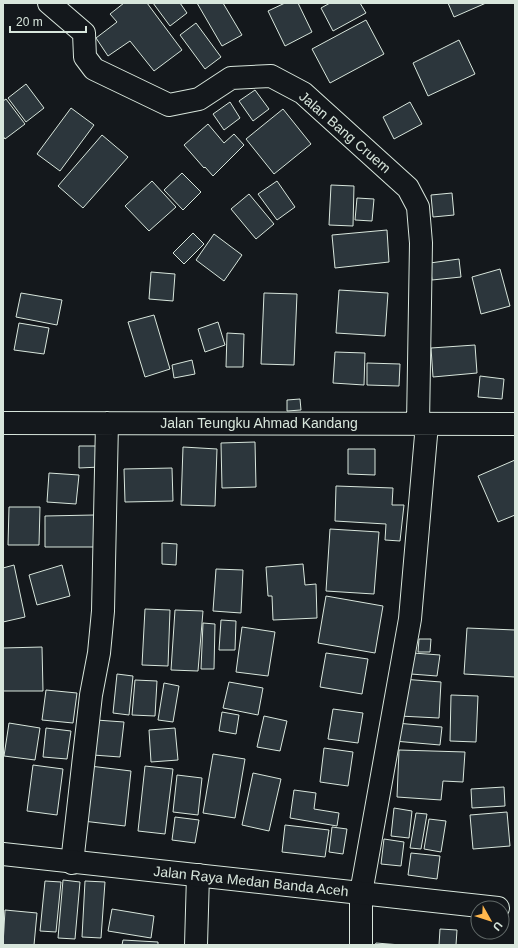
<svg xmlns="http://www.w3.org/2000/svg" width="518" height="948" font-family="Arial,sans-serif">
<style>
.building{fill:#2c363c;stroke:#d8e6dc}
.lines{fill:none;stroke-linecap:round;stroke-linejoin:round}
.street-casing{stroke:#d8e6dc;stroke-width:24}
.highway-casing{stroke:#d8e6dc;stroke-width:24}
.street{stroke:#14181c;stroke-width:22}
.highway{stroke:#14181c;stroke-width:22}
.labels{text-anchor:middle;stroke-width:3;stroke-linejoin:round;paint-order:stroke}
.street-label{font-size:14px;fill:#d8e6dc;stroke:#14181c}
</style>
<rect width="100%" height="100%" fill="#14181c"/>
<path class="building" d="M124 3H147L182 50 154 71 130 41 108 56 96 38 117 22 110 14Z
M153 3H180L187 13 170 26Z
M197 3H223L242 35 222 46Z
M285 3H298L312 32 285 46 268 11Z
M330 3H360L366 13 333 31 321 8Z
M448 3H486L454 17Z
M366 20 384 54 330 83 312 49Z
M196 23 221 57 205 69 180 35Z
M459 40 475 74 428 96 413 63Z
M26 84 44 108 26 122 8 98Z
M255 90 269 109 253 121 239 101Z
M6 99 25 124 5 139 3 136V101Z
M230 102 240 118 224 130 213 114Z
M410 102 422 124 394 139 383 117Z
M71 108 94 125 60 171 37 154Z
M283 109 311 144 274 174 246 139Z
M208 124 224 143 234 134 244 145 213 176 205 167 204 168 184 145Z
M102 135 128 157 83 208 58 186Z
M182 173 201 192 183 210 164 190Z
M152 181 176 207 149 231 125 206Z
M277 181 295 207 277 220 258 194Z
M331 185 354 186 353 226 329 225Z
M452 193 454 215 433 217 431 195Z
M249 194 274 224 256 239 231 209Z
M357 198 374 199 372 221 355 220Z
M387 230 389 262 335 268 332 235Z
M193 233 204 244 184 264 173 253Z
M214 234 242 255 224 281 196 260Z
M459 259 461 277 432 280 430 263Z
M500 269 510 306 481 314 472 277Z
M151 272 175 274 173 301 149 299Z
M339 290 388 293 385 336 336 333Z
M21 293 62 300 57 325 16 317Z
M264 293 297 294 294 365 261 364Z
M154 315 170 369 145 377 128 322Z
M218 322 225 345 205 352 198 329Z
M19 323 49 328 44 354 14 350Z
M227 333 244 334 243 367H226Z
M475 345 477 373 433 377 431 348Z
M335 352 365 353 364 385 333 383Z
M192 360 195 374 174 378 172 365Z
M367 363 400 364 399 386 367 385Z
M480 376 504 379 502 399 478 397Z
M300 399 301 410 287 411V400Z
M255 442 256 487 222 488 221 443Z
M79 446H100V467L79 468Z
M183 447 217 449 215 506 181 505Z
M348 449H375V475L348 474Z
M515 460V515L498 522 478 476Z
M172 468 173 501 125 502 124 469Z
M49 473 79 475 76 504 47 502Z
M336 486 393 488 392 505H404L400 541 385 540 386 524 335 521Z
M9 507H40L39 545H8Z
M94 515V547H45V516Z
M330 529 379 532 374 594 326 591Z
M162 543 177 544 176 565 162 564Z
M303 564 305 585 316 584 317 618 273 620 272 596H268L266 567Z
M14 565 25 617 3 622V568Z
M62 565 70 596 37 605 29 575Z
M216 569 243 570 241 613 213 611Z
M326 596 383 606 375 653 318 643Z
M145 609 170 610 168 666 142 665Z
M175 610 203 611 198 671 171 670Z
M221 620 236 621 235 650H219Z
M203 623 215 624 214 669H201Z
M242 627 275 632 268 676 236 672Z
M467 628 515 630V677L464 674Z
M419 639H431L430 652H418Z
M42 647 43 691H3V648Z
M326 653 368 659 362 694 320 687Z
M413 653 440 655 437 676 411 674Z
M117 674 133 676 129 715 113 713Z
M402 679 441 682 439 718 399 716Z
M135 680 157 681 155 716 132 715Z
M229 682 263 688 258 715 223 708Z
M164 683 179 686 173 722 158 720Z
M46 690 77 693 73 723 42 720Z
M451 695 478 696 476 742 450 741Z
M333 709 363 713 358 743 328 739Z
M222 712 239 715 236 734 219 731Z
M264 716 287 721 280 751 257 747Z
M96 720 124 722 120 757 93 755Z
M9 723 40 728 35 760 4 756Z
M396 723 442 727 440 745 394 741Z
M46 728 71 731 67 759 43 757Z
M175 728 178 760 151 762 149 730Z
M324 748 353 752 348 786 320 782Z
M399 750 465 752 463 782 443 781 441 800 397 797Z
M213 754 245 759 235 818 203 813Z
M33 765 63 769 57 815 27 811Z
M90 766 131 771 125 826 83 821Z
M145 766 173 769 165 834 138 831Z
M253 773 281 779 269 831 242 825Z
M177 775 202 778 198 815 173 812Z
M504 787 505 806 472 808 471 789Z
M294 790 316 793 314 809 339 813 337 826 290 818Z
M394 808 412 811 409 838 391 836Z
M507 812 510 846 473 849 470 815Z
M416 813 427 814 421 849 410 848Z
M175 817 199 820 195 843 172 840Z
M429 819 446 821 441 852 424 849Z
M285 825 329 830 325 857 282 852Z
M332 827 347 829 343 854 329 852Z
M384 839 404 842 401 866 381 864Z
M411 853 440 856 437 879 408 875Z
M63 880 80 882 75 939 58 938Z
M45 881 61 882 56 932 40 931Z
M85 881 105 882 101 938 82 937Z
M112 909 154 916 151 938 108 931Z
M5 910 37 913 34 945H3Z
M440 929 457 930 456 945H439Z
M123 940 158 942V945H122Z
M376 943 401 945H375Z"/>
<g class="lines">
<g class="street-casing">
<path id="street" d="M49 3 84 33 85 57 94 69 169 105 199 99 231 78 271 76 303 93 408 188 418 207 421 243 418 424
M3 423 515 424
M72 863 91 695 99 653 103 611 107 423
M196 945 198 875
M361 945V893L410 619 427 424"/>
</g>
<g class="highway-casing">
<path id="highway" d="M3 854 498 908"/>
</g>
<use href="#street" class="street"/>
<use href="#highway" class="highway"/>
</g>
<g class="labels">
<g class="street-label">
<text transform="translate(345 132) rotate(41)" y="5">Jalan Bang Cruem</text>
<text x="259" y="428">Jalan Teungku Ahmad Kandang</text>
<text transform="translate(251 881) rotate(6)" y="5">Jalan Raya Medan Banda Aceh</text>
</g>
</g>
<rect width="518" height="948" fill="none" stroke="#d8e6dc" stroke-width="8"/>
<g transform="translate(490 920) rotate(129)"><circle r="19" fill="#14181c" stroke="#626a69"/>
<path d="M0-3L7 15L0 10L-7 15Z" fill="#ffb74d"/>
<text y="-6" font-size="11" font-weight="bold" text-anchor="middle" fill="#d8e6dc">U</text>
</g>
<path d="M10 26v6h76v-6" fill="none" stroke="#d8e6dc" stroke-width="2"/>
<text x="16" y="26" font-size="12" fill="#d8e6dc" stroke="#14181c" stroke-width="3" paint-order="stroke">20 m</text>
</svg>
